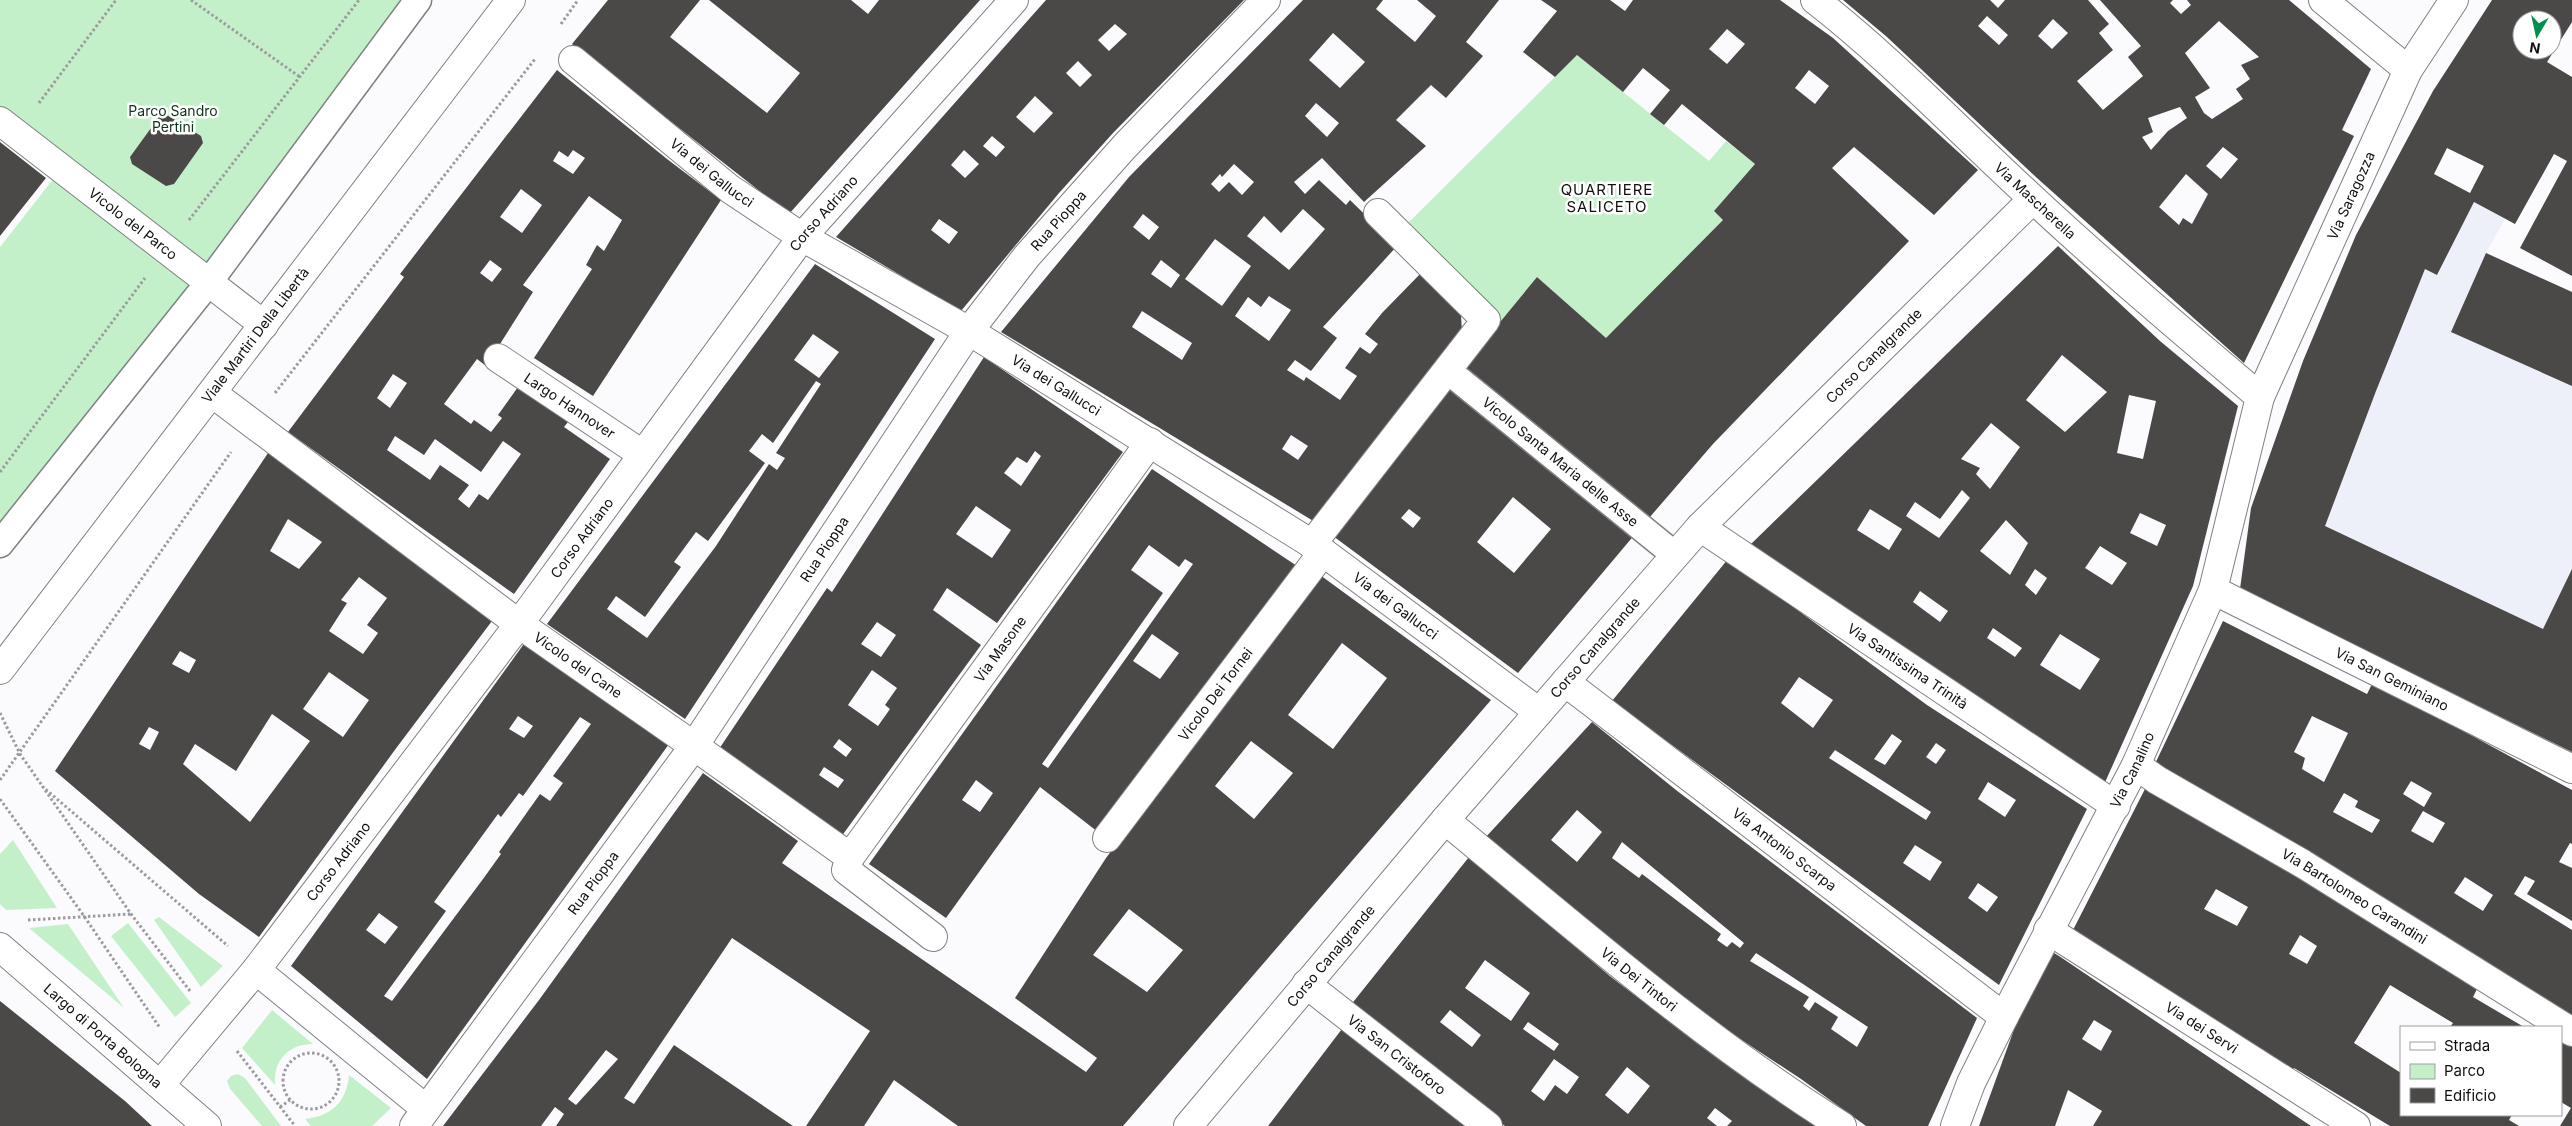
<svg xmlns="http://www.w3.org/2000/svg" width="2572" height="1126" font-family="Inter,sans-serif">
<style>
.built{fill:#edeff9}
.green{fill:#c4f0c9}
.building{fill:#4b4947;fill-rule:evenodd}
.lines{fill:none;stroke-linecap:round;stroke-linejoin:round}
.service-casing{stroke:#818184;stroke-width:29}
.pedestrian-casing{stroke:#818184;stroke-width:30}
.minor-casing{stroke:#818184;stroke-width:30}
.tertiary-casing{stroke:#818184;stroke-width:30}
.path{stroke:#9c9c9e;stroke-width:3;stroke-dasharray:2.5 2.5;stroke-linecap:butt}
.service{stroke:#fff;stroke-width:26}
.pedestrian{stroke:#fff;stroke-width:28}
.minor{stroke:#fff;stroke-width:28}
.tertiary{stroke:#fff;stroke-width:28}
.labels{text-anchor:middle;stroke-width:5;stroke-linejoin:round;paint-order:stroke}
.park-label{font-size:14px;fill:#0c3416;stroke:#fff}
.street-label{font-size:14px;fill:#101011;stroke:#fff}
.neighbourhood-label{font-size:15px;letter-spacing:1px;fill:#101011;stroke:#fff}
</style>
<rect width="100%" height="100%" fill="#fbfbfe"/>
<path class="built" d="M2474 202 2505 219 2486 253 2572 292V752L2240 589 2251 508 2376 391 2425 269 2438 275Z"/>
<path class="green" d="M0 0H412L0 541V247L61 169 0 109Z
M1577 55 1709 161 1726 141 1755 164 1714 211 1723 220 1606 338 1537 277 1501 321 1406 225Z
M13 840 57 908 6 910 0 904V854Z
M159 917 223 966 201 987 154 920Z
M128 923 191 1003 175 1017 111 936Z
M68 924 124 1008 29 928Z
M272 1010 313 1044C289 1044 273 1060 275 1085L242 1048Z
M238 1074 245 1078 281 1126H262L230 1089 227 1081 231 1076Z
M349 1075 391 1108 372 1126H311L305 1119C331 1116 347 1102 349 1075Z"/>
<path class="building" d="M608 0H700L670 37 767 113 800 73 709 0H851L868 14 879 0H980L789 214 572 44Z
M1046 0H1244L1113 133 1059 193 961 311 836 237ZM1115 24 1127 34 1109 51 1098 40ZM1078 61 1092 75 1080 87 1066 73ZM1035 96 1053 113 1034 133 1016 117ZM992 136 1005 147 996 157 983 146ZM964 150 979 164 965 178 951 165ZM939 219 958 232 949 244 931 230Z
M1303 0H1383L1376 9 1415 42 1436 16 1417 0H1499L1466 42 1483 56 1446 98 1431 85 1396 120 1426 146 1364 202 1322 158 1294 182 1305 194 1319 180 1346 205 1350 200 1397 246 1323 327 1337 338 1311 371 1295 360 1287 370 1304 381 1306 377 1340 400 1357 376 1345 368 1360 347 1370 354 1378 344 1365 334 1382 313 1423 271 1461 315 1462 332 1315 522 1001 332 1129 177ZM1333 33 1365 62 1340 88 1309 60ZM1316 103 1339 123 1327 137 1305 116ZM1234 164 1254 182 1242 195 1229 182 1219 192 1211 184 1220 174 1222 177ZM1303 209 1325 229 1289 270 1247 236 1264 216 1281 233ZM1143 214 1159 227 1149 240 1133 227ZM1215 239 1251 266 1222 306 1185 279ZM1161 260 1180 275 1171 288 1151 274ZM1269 296 1291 310 1269 341 1235 316 1248 297 1261 307ZM1142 311 1192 343 1182 360 1132 327ZM1291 435 1308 446 1298 460 1282 449Z
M1541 0H1610L1625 11 1633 0H1780L1833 38 1978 170 1934 215 1854 147 1832 168 1909 241 1713 444 1643 525 1459 372 1537 277 1606 338 1723 220 1714 211 1755 164 1682 104 1664 125 1650 114 1670 90 1643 68 1623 92 1577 55 1555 77 1523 52 1557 11ZM1727 29 1745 44 1727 64 1709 49ZM1809 70 1829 86 1815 104 1795 88Z
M1843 0H1990L1998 8 2005 0H2088L2109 24 2099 33 2113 50 2077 81 2103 110 2143 76 2128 57 2141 46 2100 0H2173L2170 3 2181 14 2191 5 2187 0H2289L2371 69 2342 130 2354 136 2244 363 2037 178 1887 37ZM1987 16 2008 35 1999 45 1978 26ZM2053 19 2068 33 2052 49 2038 36ZM2219 21 2259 57 2241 65 2250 79 2236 89 2243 99 2212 119 2204 113 2195 97 2210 88 2185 53ZM2180 107 2187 118 2168 131 2151 150 2142 137 2153 132 2148 118ZM2223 147 2238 159 2221 179 2206 166ZM2186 174 2208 194 2192 224 2183 218 2179 225 2159 207Z
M2492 0H2572V22L2547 62 2572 77V276L2520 248 2567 161 2554 154 2515 224 2474 202 2437 275 2425 269 2376 391 2325 526 2543 629 2572 569V752L2240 589 2251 508 2303 361 2356 235 2433 91ZM2522 20H2552V50H2522ZM2447 148 2484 166 2470 193 2434 174Z
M557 70 667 159 721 200 593 396 534 358 592 269 586 265 597 245 604 251 622 220 589 196 523 285 533 292 486 366 477 359 444 404 471 424 474 420 491 432 502 418 498 415 518 387 568 422 564 427 610 459 514 594 288 432 404 277 400 274ZM573 150 585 158 573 174 553 161 559 151 568 157ZM521 189 542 205 522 233 500 217ZM490 260 502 269 492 282 480 273ZM393 374 407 383 390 408 377 398ZM395 436 424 455 435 439 481 472 503 441 521 454 488 500 479 494 469 508 458 499 469 485 440 465 430 480 387 450Z
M167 115 201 136 203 143 174 184 166 186 132 164 130 157 159 117Z
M0 142 46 178 0 236Z
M2058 246 2160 341 2238 406 2193 586 2102 789 1751 544ZM2062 355 2107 392 2065 432 2026 400ZM2129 395 2156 401 2143 459 2117 453ZM1991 423 2020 447 1990 489 1976 474 1980 468 1961 459ZM1962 490 1970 498 1939 538 1906 516 1915 502 1940 519ZM1870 509 1902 529 1889 550 1857 530ZM2140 513 2166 525 2157 546 2130 533ZM2006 520 2028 543 2010 575 1980 551ZM2100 546 2127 563 2112 585 2085 568ZM2035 569 2047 578 2036 595 2025 585ZM1920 591 1948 611 1940 622 1913 602ZM1993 628 2022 648 2015 657 1987 638ZM2060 634 2100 659 2080 690 2040 665Z
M2486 253 2572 292V386L2451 332Z
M815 264 935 339 685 719 547 624ZM813 334 839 352 819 378 794 360ZM816 381 821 384 776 453 785 458 777 470 769 464 716 546 647 638 607 609 616 596 645 617 681 567 674 562 696 532 708 541 765 463 749 451 762 434 773 443Z
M984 357 1123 452 997 623 947 588 933 610 981 645 841 837 719 749 827 588 832 592ZM1035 451 1041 456 1021 486 1004 473 1017 457 1027 463ZM976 506 1011 530 992 558 956 534ZM877 622 896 635 881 657 861 644ZM872 670 897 688 885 705 890 709 878 726 848 705ZM839 739 852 749 846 757 833 747ZM824 767 844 780 838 788 819 775Z
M1453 381 1636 533 1518 673 1333 536ZM1513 497 1551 529 1514 573 1477 542ZM1409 509 1421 518 1413 528 1401 518Z
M270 450 495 617 397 747 259 937 199 894 55 771ZM288 519 322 542 299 569 270 551ZM359 577 387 598 367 625 378 633 363 654 329 631 347 603 341 600ZM180 651 196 660 189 673 172 664ZM329 672 369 700 343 737 303 709ZM272 714 310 741 250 822 183 764 195 744 236 771ZM149 727 159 732 150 750 139 744Z
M1152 469 1300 568 1098 832 1040 787 946 918 869 864ZM1149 545 1179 567 1185 559 1193 564 1048 768 1042 764 1163 593 1131 570ZM1152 634 1179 653 1160 679 1133 661ZM976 780 993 793 980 812 962 800Z
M1728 559 1927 705 2087 809 1999 985 1612 701ZM1799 677 1833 700 1813 728 1781 703ZM1892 734 1902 741 1885 765 1874 759ZM1936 743 1946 750 1936 764 1926 757ZM1835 750 1928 810 1931 812 1926 820 1829 758ZM1988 782 2016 800 2005 817 1978 799ZM1915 845 1942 862 1930 881 1903 863ZM1978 883 1998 897 1987 912 1968 898Z
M1320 575 1491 700 1123 1126H958L894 1080 864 1126H806L870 1031 732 938 624 1098 634 1104 674 1045 793 1126H556L564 1114 555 1107 541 1126H443L539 1000 703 773 798 841 782 863 1086 1072 1097 1058 1015 998 1106 858ZM1342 643 1387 678 1333 749 1288 715ZM1251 741 1293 773 1254 819 1215 786ZM1129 909 1183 950 1147 992 1093 955ZM606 1050 618 1059 576 1105 568 1099Z
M2223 621 2367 694 2373 682 2572 790V844L2570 843 2559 862 2572 868V921L2527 894 2535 881 2525 876 2514 894 2572 930V1017L2154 766ZM2312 716 2348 733 2324 782 2302 769 2305 758 2294 752ZM2411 781 2432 793 2424 807 2403 794ZM2344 793 2358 801 2355 807 2380 820 2372 833 2333 812ZM2423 811 2445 823 2433 843 2411 831ZM2465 877 2493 895 2483 911 2454 893Z
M526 641 669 744 427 1079 291 966ZM518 716 533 726 524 738 509 729ZM580 717 591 724 553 776 563 783 550 801 540 794 499 852 501 854 483 879 392 1001 384 996 446 911 434 902 498 814 501 817 519 793 523 796ZM379 913 398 927 385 944 366 930Z
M1592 722 1676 790 1977 1018 1928 1126H1866L1801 1079 1707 1017 1485 838ZM1577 810 1602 832 1577 862 1551 840ZM1622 842 1744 943 1740 948 1732 942 1727 947 1717 940 1721 934 1642 874 1639 878 1612 858ZM1756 953 1868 1027 1857 1047 1831 1029 1838 1017 1815 1002 1809 1011 1803 1006 1809 997 1750 961Z
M2146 787 2364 915 2478 987 2473 997 2524 1027H2450L2453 1023 2390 985 2354 1043 2401 1073V1115H2512L2509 1120 2519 1126H2390L2294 1068 2289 1075 2204 1023 2209 1015 2072 932ZM2216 889 2248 907 2237 926 2204 909ZM2300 935 2317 946 2307 964 2289 954Z
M1469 857 1611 977 1717 1058 1816 1126H1727L1732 1121 1715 1108 1707 1118 1717 1126H1505L1477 1107 1350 1006ZM1485 960 1530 993 1511 1021 1465 988ZM1450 1010 1481 1035 1472 1047 1440 1022ZM1528 1022 1559 1044 1554 1051 1523 1029ZM1554 1059 1579 1077 1567 1094 1555 1085 1544 1101 1531 1091ZM1627 1067 1650 1086 1628 1114 1605 1095Z
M2054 953 2059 956 2311 1126H2093L2102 1111 2068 1090 2055 1126H1979L2016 1024ZM2094 1020 2112 1031 2101 1051 2082 1039Z
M0 1001 125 1101 152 1126H0Z
M1345 1025 1470 1126H1268Z
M2561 1041 2572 1047V1126H2560L2571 1108 2561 1102Z"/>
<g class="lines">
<g class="service-casing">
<g id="service">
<path id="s1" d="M1447 370 1675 555"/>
<path d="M0 544 209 282 418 0"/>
</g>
</g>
<g class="pedestrian-casing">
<g id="pedestrian">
<path id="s2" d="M573 60 730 189 802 237 969 331 1312 544 1539 712"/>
<path d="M1312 544 1486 320 1378 213"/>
<path id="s3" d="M1565 682 2004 1017"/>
<path d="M694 746 850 857"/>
<path id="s4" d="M1107 838 1323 552"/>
<path id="s5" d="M933 937 846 870 850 857 1150 442"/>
</g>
</g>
<g class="minor-casing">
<g id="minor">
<path id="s6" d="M1815 0C1891 59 1961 133 2032 198 2106 267 2183 332 2260 397"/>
<path d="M2323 0 2408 70"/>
<path id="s7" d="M0 121 264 325"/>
<path id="s8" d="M498 358 642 454"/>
<path id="s9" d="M212 393 519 624 694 746"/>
<path id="s10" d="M1700 527 2116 806"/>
<path id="s11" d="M2213 590 2572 769"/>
<path id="s12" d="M2136 765 2157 780 2303 864 2572 1032"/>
<path id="s13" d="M1445 820C1574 926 1700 1037 1842 1126"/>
<path id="s14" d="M2048 930 2356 1126"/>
<path id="s15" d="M0 947 207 1126"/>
<path d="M256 970 426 1109"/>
<path id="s16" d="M1306 984 1488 1126"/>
<path id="s17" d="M160 1085 256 970 519 624 802 237 1014 0"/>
<path id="s18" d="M414 1126 694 746 969 331 1027 256 1125 146 1266 0"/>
<path id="s19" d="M1188 1126 1445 820 1700 527 2033 199"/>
<path id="s20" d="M1955 1126 1971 1083 2004 1017 2136 765 2213 590 2260 397 2408 70 2454 0"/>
</g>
</g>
<g class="tertiary-casing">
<g id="tertiary">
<path id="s21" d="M0 670 511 0"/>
</g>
</g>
<path class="path" d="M191 0 300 77
M561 24 578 0
M39 103 116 0
M189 220 359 0
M275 393 535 59
M0 472 145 278
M0 713 20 754 43 787
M0 780 231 452
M0 799 84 916 160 1028
M28 920 131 914
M190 991 131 914 43 787 228 946
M237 1051 295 1126
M283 1081a28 28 0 1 1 56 0a28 28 0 1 1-56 0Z
M280 1107 290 1100"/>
<use href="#service" class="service"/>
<use href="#pedestrian" class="pedestrian"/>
<use href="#minor" class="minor"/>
<use href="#tertiary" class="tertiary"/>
</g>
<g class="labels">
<g class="park-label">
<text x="173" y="116">Parco Sandro<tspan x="173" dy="16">Pertini</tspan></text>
</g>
<g class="street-label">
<text dy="5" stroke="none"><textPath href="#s2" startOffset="179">Via dei Gallucci</textPath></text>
<text dy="5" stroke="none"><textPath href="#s20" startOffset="1015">Via Saragozza</textPath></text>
<text dy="5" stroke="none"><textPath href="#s6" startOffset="298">Via Mascherella</textPath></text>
<text dy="5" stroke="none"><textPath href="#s17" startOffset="1096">Corso Adriano</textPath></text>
<text dy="5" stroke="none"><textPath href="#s18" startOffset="1112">Rua Pioppa</textPath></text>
<text dy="5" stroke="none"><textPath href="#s7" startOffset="168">Vicolo del Parco</textPath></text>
<text dy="5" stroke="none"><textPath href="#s21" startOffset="421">Viale Martiri Della Libertà</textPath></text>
<text dy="5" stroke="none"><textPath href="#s19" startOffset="1032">Corso Canalgrande</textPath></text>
<text dy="5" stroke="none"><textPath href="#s2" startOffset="584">Via dei Gallucci</textPath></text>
<text dy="5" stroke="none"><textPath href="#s8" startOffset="86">Largo Hannover</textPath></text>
<text dy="5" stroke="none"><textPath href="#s1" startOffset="146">Vicolo Santa Maria delle Asse</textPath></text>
<text dy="5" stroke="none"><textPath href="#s17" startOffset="691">Corso Adriano</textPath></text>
<text dy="5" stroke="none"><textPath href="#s18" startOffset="708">Rua Pioppa</textPath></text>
<text dy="5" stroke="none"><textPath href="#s2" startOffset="989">Via dei Gallucci</textPath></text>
<text dy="5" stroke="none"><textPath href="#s19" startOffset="628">Corso Canalgrande</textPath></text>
<text dy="5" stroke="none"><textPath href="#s5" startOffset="380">Via Masone</textPath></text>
<text dy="5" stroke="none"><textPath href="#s9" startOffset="456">Vicolo del Cane</textPath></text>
<text dy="5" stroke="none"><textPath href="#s10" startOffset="250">Via Santissima Trinità</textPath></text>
<text dy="5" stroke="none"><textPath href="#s11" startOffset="200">Via San Geminiano</textPath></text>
<text dy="5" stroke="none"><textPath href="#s4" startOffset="180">Vicolo Dei Tornei</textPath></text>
<text dy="5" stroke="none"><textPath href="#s20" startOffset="398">Via Canalino</textPath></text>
<text dy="5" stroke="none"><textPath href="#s3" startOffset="276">Via Antonio Scarpa</textPath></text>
<text dy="5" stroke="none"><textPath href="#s17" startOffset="286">Corso Adriano</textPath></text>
<text dy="5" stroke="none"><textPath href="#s18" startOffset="302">Rua Pioppa</textPath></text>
<text dy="5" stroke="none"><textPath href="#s12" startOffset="255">Via Bartolomeo Carandini</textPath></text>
<text dy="5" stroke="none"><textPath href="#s19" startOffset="222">Corso Canalgrande</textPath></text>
<text dy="5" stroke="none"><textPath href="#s13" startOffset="251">Via Dei Tintori</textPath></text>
<text dy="5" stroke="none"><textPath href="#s14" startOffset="182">Via dei Servi</textPath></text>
<text dy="5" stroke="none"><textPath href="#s15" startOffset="136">Largo di Porta Bologna</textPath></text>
<text dy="5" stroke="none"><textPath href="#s16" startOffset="115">Via San Cristoforo</textPath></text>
</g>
<g class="neighbourhood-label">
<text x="1607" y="195">QUARTIERE<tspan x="1607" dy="17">SALICETO</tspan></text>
</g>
</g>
<rect x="2400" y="1026" width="162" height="90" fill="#ffffff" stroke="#9f9fa0"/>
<rect x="2410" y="1042" width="25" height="8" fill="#ffffff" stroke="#9f9fa0"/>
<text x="2444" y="1051" font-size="15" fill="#101011">Strada</text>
<rect x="2410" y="1064" width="25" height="15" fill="#c4f0c9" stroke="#9f9fa0"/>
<text x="2444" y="1076" font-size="15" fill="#101011">Parco</text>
<rect x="2410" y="1088" width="25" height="15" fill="#4b4947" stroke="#9f9fa0"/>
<text x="2444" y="1101" font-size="15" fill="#101011">Edificio</text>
<g transform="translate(2537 35) rotate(189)"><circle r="24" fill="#ffffff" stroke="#9f9fa0"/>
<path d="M0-4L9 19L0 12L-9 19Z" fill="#018f4d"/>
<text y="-8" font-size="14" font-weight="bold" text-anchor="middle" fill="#101011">N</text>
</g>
</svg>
